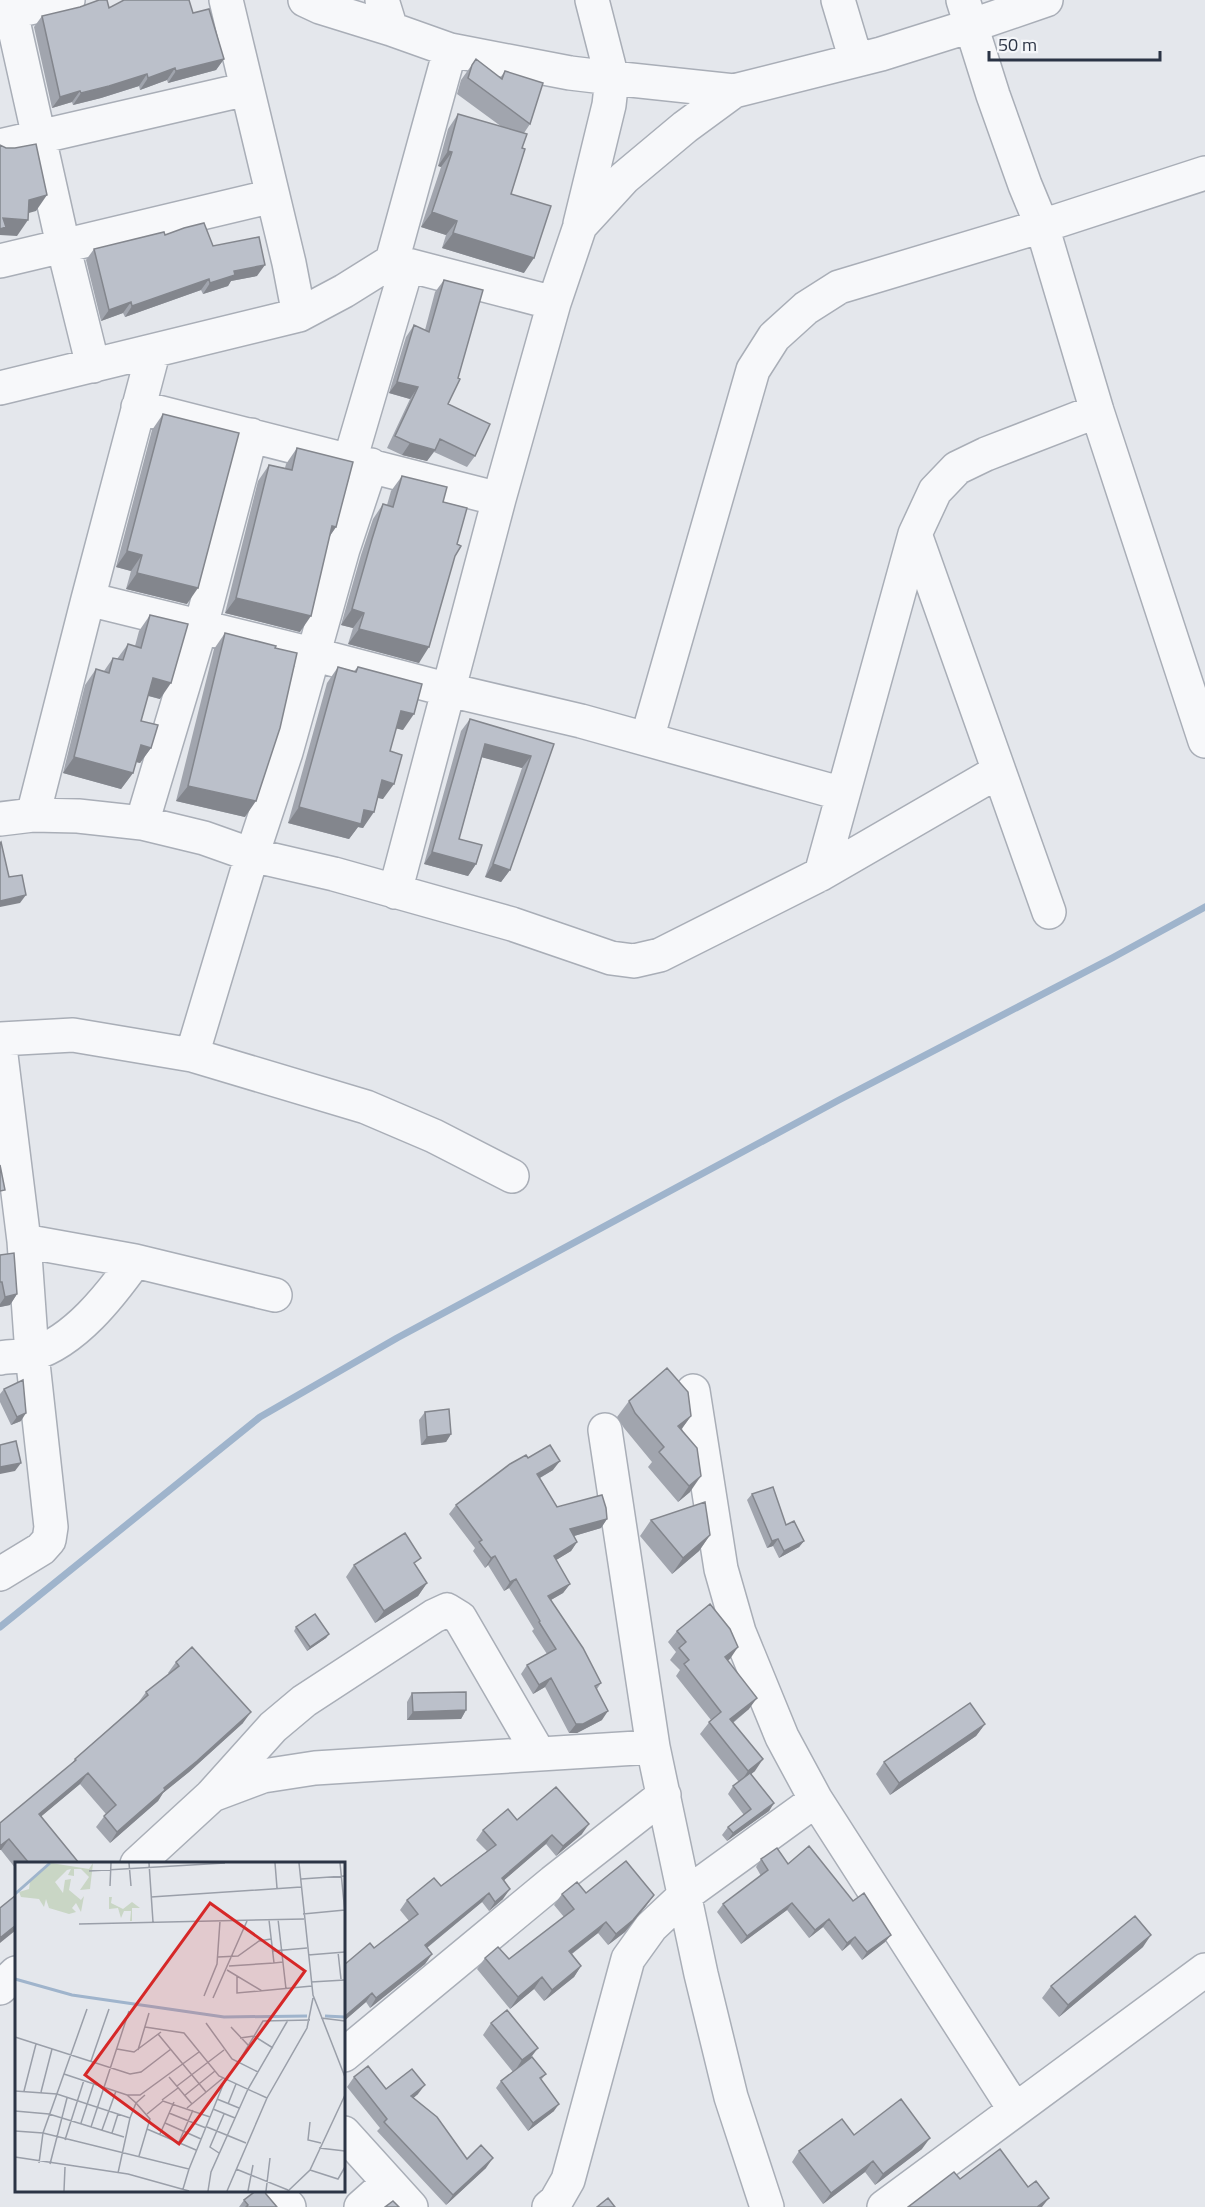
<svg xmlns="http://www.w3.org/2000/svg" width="1205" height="2207" font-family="'Titillium Web',sans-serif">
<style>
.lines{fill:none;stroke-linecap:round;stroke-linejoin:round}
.stream{stroke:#9fb4cc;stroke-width:7}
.minor-casing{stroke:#a9aeb7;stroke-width:36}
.minor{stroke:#f7f8fa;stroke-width:33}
.wall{fill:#a1a5ae}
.shaded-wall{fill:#83868d}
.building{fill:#bbc0ca;stroke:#83868d;stroke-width:1.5}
.inset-river{fill:none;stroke:#9fb4cc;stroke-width:3}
.inset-road{fill:none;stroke:#9a9fa9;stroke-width:1.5}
.view{fill:#d62828;fill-opacity:0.15;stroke:#d62828;stroke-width:3}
.inset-edge{fill:none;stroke:#2b3445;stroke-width:3}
</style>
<rect width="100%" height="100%" fill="#e4e7ec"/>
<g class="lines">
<path class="stream" d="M0 1627 260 1417 397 1338 839 1100 1112 958 1205 907"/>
<g class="minor-casing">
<path id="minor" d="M226 0 289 263 299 315
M305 0 320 7 391 29
M382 0 391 29 450 50 570 73 612 78 609 105 580 224
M592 0 612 78 734 91
M838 0 856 60
M963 0 993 95 1025 185 1042 226 1097 411 1205 741
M11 12 63 245 93 366
M0 14 68 0
M0 146 247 89
M0 261 273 196
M392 261 554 303
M0 388 299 315 344 291 392 261 450 50
M138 407 499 499
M350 460 407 266
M915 534 1049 912
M88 599 312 654 449 690 581 721 843 794
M647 739 753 370 774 337 806 308 839 287 1042 226 1205 173
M33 815 88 599 153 353
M0 819 33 815 78 816 142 823 204 838 252 855 334 874 512 924 611 958 634 961 660 955 821 874 999 771
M142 823 201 626 251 435
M821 874 915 534 935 491 957 468 986 454 1097 411
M395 892 499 499 554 303 580 226 624 178 685 127 734 91 881 54 970 26 1046 0
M0 1039 73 1035 192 1055 366 1107 434 1136 512 1176
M0 1047 24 1241 32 1354 51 1527 49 1540 41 1549 0 1574
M192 1055 252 855 286 752 343 549 371 465
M24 1241 135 1261 275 1295
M0 1358C10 1356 23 1357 33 1354 75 1341 110 1296 135 1261
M693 1391 721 1569 739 1632 782 1737 816 1800 1015 2110
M605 1430 653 1747 701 1974 731 2097 767 2207
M215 1794 263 1776 315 1768 653 1747
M137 1864 211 1796 273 1727 304 1701 434 1616 447 1610 460 1618 539 1754
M0 1988 16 1973
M344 2055 553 1882 664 1795
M344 2133 411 2207
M274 2190 289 2207
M361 2207 388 2183
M549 2207 556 2201 568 2180 628 1959 651 1927 685 1895 816 1800
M884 2207 1205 1970"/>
</g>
<use href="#minor" class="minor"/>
</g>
<path class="wall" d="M109 8 193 13 224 59 216 70 168 83 167 80 140 90 139 86 101 98 73 105 72 102 52 108 34 27 42 16Z
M476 59 500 78 505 71 530 124 524 133 522 148 511 194 524 273 442 248 446 235 421 227 441 167 438 166 448 129 458 114 502 127 457 94 461 80Z
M165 235 213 246 257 276 231 281 228 286 203 294 201 290 125 317 123 313 101 321 86 260 94 249Z
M444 280 448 404 475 456 467 467 434 452 427 461 402 455 387 448 410 399 389 393 406 337 414 325 425 330 435 292Z
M163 414 187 604 126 589 131 571 116 567 152 430Z
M297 448 336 527 329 537 300 632 225 613 258 481 269 465 285 468 286 464Z
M402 476 443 502 457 544 455 556 419 663 348 644 353 628 341 625 361 555 373 519 383 504 387 505 391 491Z
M150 615 160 699 148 696 141 721 151 748 140 763 136 762 133 773 121 789 63 773 85 685 96 669 104 671 113 658 117 659 128 644 135 646 139 631Z
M225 633 245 817 176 801 214 649Z
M338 667 354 671 358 667 403 730 396 728 390 751 383 799 378 798 363 828 358 827 349 839 288 823 327 683Z
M470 719 554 744 510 870 501 882 485 877 522 768 482 757 459 839 476 864 468 876 424 864 461 731Z
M0 1255 17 1294 10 1305 0 1307Z
M4 1389 21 1421 11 1425 0 1402V1394Z
M629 1401 691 1416 681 1430 690 1492 678 1502 648 1467 652 1462 624 1428 617 1417Z
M425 1412 451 1434 446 1442 421 1445 419 1420Z
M528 1458 553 1470 540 1478 557 1507 607 1519 601 1528 574 1536 577 1542 571 1551 556 1560 570 1584 563 1593 551 1600 601 1683 597 1689 602 1720 577 1733H569L545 1687 533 1694 521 1674 527 1665 547 1654 532 1631 534 1629 509 1588 504 1591 488 1565 485 1568 473 1551 475 1548 449 1514 456 1505Z
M752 1494 804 1541 799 1547 779 1558 773 1546 767 1548 747 1500Z
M651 1520 710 1535 699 1551 672 1574 640 1536Z
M354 1565 416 1566 427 1583 418 1596 375 1623 346 1577Z
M296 1627 329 1634 326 1638 307 1651 294 1631Z
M677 1631 738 1647 727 1660 749 1709 733 1723 755 1771 751 1774 774 1803 769 1811 727 1841 722 1835 728 1827 744 1815 728 1794 733 1786 739 1782 700 1734 711 1720 676 1676 680 1670 670 1660 676 1652 668 1642Z
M176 1662 243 1723 189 1772 163 1793 158 1801 110 1843 96 1827 106 1814 80 1784 41 1816 79 1863H16V1869L1 1850 0 1823 71 1765 75 1759 138 1703 146 1692 169 1674 168 1673Z
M412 1693 466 1710 461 1719 407 1720V1702Z
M985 1724 976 1736 890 1795 876 1774 884 1762Z
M517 1820 582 1834 556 1856 546 1844 503 1881V1899L489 1911 482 1902 427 1948 432 1954 425 1964 370 2008 366 2002 344 2021V1965L374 1948 409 1921 400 1910 407 1900 441 1886 487 1851 476 1840 483 1830Z
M761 1859 788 1864 853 1901 891 1935 885 1942 862 1960 850 1944 842 1951 823 1927 809 1938 787 1910 741 1944 717 1912 723 1904 761 1876 756 1867Z
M586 1893 654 1895 646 1906 625 1932 608 1945 598 1933 572 1954 581 1966 574 1977 544 2001 534 1989 510 2009 477 1969 485 1958 509 1959 564 1917 554 1905 562 1894Z
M1143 1947 1059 2017 1042 1998 1051 1986Z
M491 2023 546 2074 541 2080 554 2111 528 2131 496 2088 501 2081 513 2072 483 2035Z
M354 2077 386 2089 418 2094 413 2098 467 2159 486 2168 446 2205 377 2131 380 2128 347 2087Z
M854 2135 922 2149 875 2185 865 2172 823 2204 792 2162 799 2151Z
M266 2194 277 2207H239L244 2200Z"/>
<path class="shaded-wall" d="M224 59 216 70 168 83 176 71Z
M175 68 167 80 140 90 148 78Z
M147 74 139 86 101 98 73 105 81 93Z
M80 91 72 102 52 108 60 97Z
M448 151 452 152 441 167 438 166Z
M47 195 36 211 18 216 29 200Z
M432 212 457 221 446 235 421 227Z
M3 218 28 220 17 236 0 235V223Z
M453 233 534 258 524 273 442 248Z
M265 265 257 276 231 281 228 286 203 294 210 283 234 271Z
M209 279 201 290 125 317 132 306Z
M131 302 123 313 101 321 109 310Z
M397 382 418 387 410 399 389 393Z
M410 443 435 450 427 461 402 455Z
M332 526 336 527 325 543Z
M127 551 142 555 131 571 116 567Z
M137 573 198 588 187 604 126 589Z
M236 598 311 616 300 632 225 613Z
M352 609 364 613 353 628 341 625Z
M359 629 429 647 419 663 348 644Z
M153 678 171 683 160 699 142 694Z
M401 711 414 714 403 730 390 727Z
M485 744 531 756 522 768 477 756Z
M141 745 151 748 140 763 129 760Z
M74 757 133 773 121 789 63 773Z
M382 780 394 784 383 799 371 796Z
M188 786 256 801 245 817 176 801Z
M299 807 364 810 374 812 363 828 358 827 349 839 288 823Z
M432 852 476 864 468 876 424 864Z
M493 864 510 870 501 882 485 877Z
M26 895 20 903 0 907V901Z
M17 1294 10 1305 0 1307V1304L5 1297Z
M26 1413 21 1421 11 1425 17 1417Z
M691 1416 680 1431 678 1426Z
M451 1434 446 1442 421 1445 427 1437Z
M560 1461 553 1470 531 1483 537 1474Z
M21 1463 15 1471 0 1474V1467Z
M701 1476 690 1492 678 1502 689 1486Z
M607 1519 601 1528 564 1539 570 1529Z
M710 1535 699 1551 672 1574 683 1558Z
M778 1539 773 1546 767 1548 772 1541Z
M804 1541 799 1547 779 1558 784 1551Z
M577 1542 571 1551 548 1565 554 1556Z
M495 1556 488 1565 485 1568 491 1558Z
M516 1579 509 1588 504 1591 510 1582Z
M427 1583 418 1596 375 1623 384 1611Z
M570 1584 563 1593 542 1605 548 1596Z
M329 1634 326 1638 307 1651 310 1647Z
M738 1647 730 1659 716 1669 725 1657Z
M551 1678 545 1687 533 1694 539 1685Z
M757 1698 749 1709 722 1731 730 1719Z
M466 1710 461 1719 407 1720 413 1712Z
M608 1711 602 1720 577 1733H569L576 1724Z
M251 1712 243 1723 189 1772 163 1793 158 1801 110 1843 117 1832 164 1788Z
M985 1724 976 1736 890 1795 899 1783Z
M763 1759 755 1771 740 1783 748 1771Z
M88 1773 80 1784 31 1825 39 1814Z
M774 1803 769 1811 727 1841 733 1833Z
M589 1824 582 1834 556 1856 563 1846Z
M552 1835 546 1844 495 1888 502 1878Z
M9 1839 1 1850H0V1846Z
M510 1889 503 1899 489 1911 495 1902Z
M489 1893 482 1902 418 1955 425 1945Z
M654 1895 646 1906 625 1932 608 1945 616 1934Z
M792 1903 787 1910 741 1944 747 1936Z
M829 1919 823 1927 809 1938 815 1930Z
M606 1922 598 1933 561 1962 569 1951Z
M16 1925V1930L0 1943V1938Z
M891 1935 885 1942 862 1960 867 1952Z
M1151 1935 1143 1947 1059 2017 1068 2005Z
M855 1937 850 1944 842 1951 847 1943Z
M432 1954 425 1964 370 2008 376 1998Z
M581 1966 574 1977 544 2001 552 1990Z
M542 1977 534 1989 510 2009 518 1997Z
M372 1993 366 2002 344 2021V2017Z
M538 2048 529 2060 514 2072 522 2060Z
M425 2085 418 2094 404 2106 411 2096Z
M559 2104 554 2111 528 2131 533 2123Z
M930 2138 922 2149 875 2185 883 2174Z
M493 2158 486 2168 446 2205 453 2195Z
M873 2161 865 2172 823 2204 831 2193Z
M1049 2198 1042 2207H1037Z"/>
<path class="building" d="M99 0H107L109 8 124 0H189L193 13 209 9 224 59 176 71 175 68 148 78 147 74 109 86 81 93 80 91 60 97 42 16 80 7Z
M476 59 502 79 505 71 543 83 530 124 468 78 472 65Z
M458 114 527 134 522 148 525 149 511 194 551 206 534 258 453 233 457 221 432 212 452 152 448 151Z
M36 144 47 195 29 200 28 220 3 218 6 227 0 229V145L6 148H15Z
M204 223 213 246 259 237 265 265 234 271 235 275 210 283 209 279 132 306 131 302 109 310 94 249 164 232 165 235 184 228Z
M444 280 483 290 458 378 460 379 448 404 490 424 475 456 440 439 435 450 410 443 395 436 418 387 397 382 414 325 429 332Z
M163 414 239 433 198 588 137 573 142 555 127 551Z
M297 448 353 462 336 527 332 526 311 616 236 598 269 465 292 470Z
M402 476 447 487 443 502 467 508 457 544 461 546 455 556 429 647 359 629 364 613 352 609 372 539 383 504 393 507Z
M150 615 188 624 171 683 153 678 141 721 158 725 151 748 141 745 133 773 74 757 96 669 109 673 113 658 123 660 128 644 141 648Z
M225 633 276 646 275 648 297 653 280 728 256 801 188 786Z
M338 667 356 672 358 667 422 684 414 714 401 711 390 751 402 755 394 784 382 780 374 812 364 810 361 824 299 807Z
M470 719 554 744 510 870 493 864 531 756 485 744 459 839 482 845 476 864 432 852Z
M1 842 9 877 22 875 26 895 0 901V843Z
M0 1165 5 1190 0 1191Z
M14 1253 17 1294 5 1297 2 1282H0V1255Z
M667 1368 688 1392 691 1416 678 1426 697 1448 701 1476 689 1486 659 1452 664 1447 635 1413 629 1401Z
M23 1380 26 1413 17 1417 4 1389Z
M449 1409 451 1434 427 1437 425 1412Z
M16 1441 21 1463 0 1467V1445Z
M550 1445 560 1461 537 1474 557 1507 602 1495 606 1508 607 1519 570 1529 577 1542 554 1556 570 1584 548 1596 583 1648 601 1683 595 1686 608 1711 583 1724H576L551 1678 539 1685 527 1665 556 1649 539 1622 540 1621 516 1579 510 1582 495 1556 491 1558 479 1542 482 1540 456 1505 510 1464 526 1455 528 1458Z
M773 1487 786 1525 794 1521 804 1541 784 1551 778 1539 772 1541 752 1494Z
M705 1502 710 1535 683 1558 651 1520Z
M405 1533 421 1558 414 1563 427 1583 384 1611 354 1565Z
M710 1604 730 1629 738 1647 725 1657 757 1698 730 1719 763 1759 748 1771 709 1722 721 1712 684 1664 689 1660 679 1648 686 1642 677 1631Z
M315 1614 329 1634 310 1647 296 1627Z
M192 1647 251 1712 197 1761 164 1788 165 1790 117 1832 104 1816 116 1805 88 1773 39 1814 79 1863H29L9 1839 0 1846V1823L76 1760 75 1759 148 1695 146 1692 179 1666 176 1662Z
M466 1692V1710L413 1712 412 1693Z
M970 1703 985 1724 899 1783 884 1762Z
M750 1773 774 1803 733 1833 728 1827 751 1809 733 1786Z
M556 1787 589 1824 563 1846 552 1835 502 1878 510 1889 495 1902 489 1893 425 1945 432 1954 376 1998 372 1993 344 2017V1965L370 1943 374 1948 418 1914 407 1900 434 1878 441 1886 496 1845 483 1830 508 1809 517 1820Z
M809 1846 853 1901 864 1893 891 1935 867 1952 855 1937 847 1943 829 1919 815 1930 792 1903 747 1936 723 1904 768 1870 761 1859 777 1848 788 1864Z
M626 1861 654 1895 633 1920 616 1934 606 1922 569 1951 581 1966 552 1990 542 1977 518 1997 485 1958 498 1947 509 1959 574 1909 562 1894 577 1882 586 1893Z
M16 1895V1925L0 1938V1908Z
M1135 1916 1151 1935 1068 2005 1051 1986Z
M507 2010 538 2048 522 2060 491 2023Z
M532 2057 546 2074 540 2078 559 2104 533 2123 501 2081Z
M368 2066 386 2089 412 2069 425 2085 411 2096 437 2117 467 2159 481 2145 493 2158 453 2195 384 2122 387 2119 354 2077Z
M901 2099 930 2138 883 2174 873 2161 831 2193 799 2151 842 2119 854 2135Z
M1000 2149 1028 2187 1036 2181 1049 2198 1037 2207H908L954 2172 960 2179Z
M257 2190H264L266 2194 277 2207H246L248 2205 244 2200Z
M608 2198 615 2207H597Z
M393 2201 399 2207H385Z"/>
<g transform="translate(15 1862)">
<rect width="330" height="330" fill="#e4e7ec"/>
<path d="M36 1 74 7 78 1 75 27 65 28 74 15 66 7H59V14L53 13 56 7 52 8 40 20 48 31 50 18 56 17 54 28 66 38 69 34 66 50 61 41 57 46 61 50 54 52 34 46 31 37 29 45 24 37 6 35 4 30 14 27 15 20ZM94 35H97L96 41 108 47 117 40 125 46H117V59H115L116 49H109L106 56 103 46 94 47Z" fill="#c9d6c5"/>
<path class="inset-river" d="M0 32 35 1M0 117 57 133 209 155 292 154M310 154 330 155"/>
<path class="inset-road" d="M114 1 116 24M134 1 138 60M260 1 262 26M284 1 298 133 330 215M325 1 330 51M74 9 210 1M286 17 330 14M95 24 96 1M136 35 286 25M288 52 330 48M263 57 271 127M254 58 259 101 268 100M64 62 289 57M258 89 292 86M323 90 326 117M293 93 330 90M203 95 223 94 244 79 256 77M214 104 259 101M212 108 247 129M222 114V131L297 124M296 120 330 118M189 134 202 102 205 59M198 136 232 59M306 156 330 159M191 161 217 197 243 210M130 165 169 171 204 214 252 236M216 165 233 183M143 172 191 230M0 175 115 212 126 210 156 187M225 176 239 174 258 186M102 187 119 190 146 170M123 188 134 151M76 199 94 147M223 201 248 159 295 158M49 212 112 233H125L184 190M154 215 177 242M162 224 209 188M0 229 42 232 115 256 103 311M9 229 21 182M26 230 37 187M112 233 121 241 115 256M169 234 200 209M202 237 224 246M147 238 163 226M213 242 221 222M172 246 208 216M198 247 220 256M0 249 34 252 109 275M154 251 191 266M132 252 148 239 195 255M295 260 293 278 306 281M66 261 79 221M150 261 186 277M76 265 114 149M192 265 231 281M132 267 181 288M87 268 101 229M0 269 28 271 174 307 168 327M97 271 103 252M145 272 159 240M50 278 69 218M164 280 178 248M304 286 330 289M204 291 195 285 209 252M124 294 135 257 121 241 130 233M0 295 113 312 174 329M24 301 28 271 72 147M35 302 52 236M174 307 210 218M221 307 273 328M295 308 323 317 330 305M49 329 50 305M193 329 196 310 233 227 273 158M212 329 252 236 292 166 298 136M233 329 238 303M251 329 255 296M273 329 295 308 330 233"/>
<path class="view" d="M195 41 290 109 164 282 70 213Z"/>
<rect width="330" height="330" class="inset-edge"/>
</g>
<path d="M989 51v9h171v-9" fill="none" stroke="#2b3445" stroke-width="3"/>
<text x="998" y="51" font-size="18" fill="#2b3445" stroke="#f4f6f9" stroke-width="4.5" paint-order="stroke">50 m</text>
</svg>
